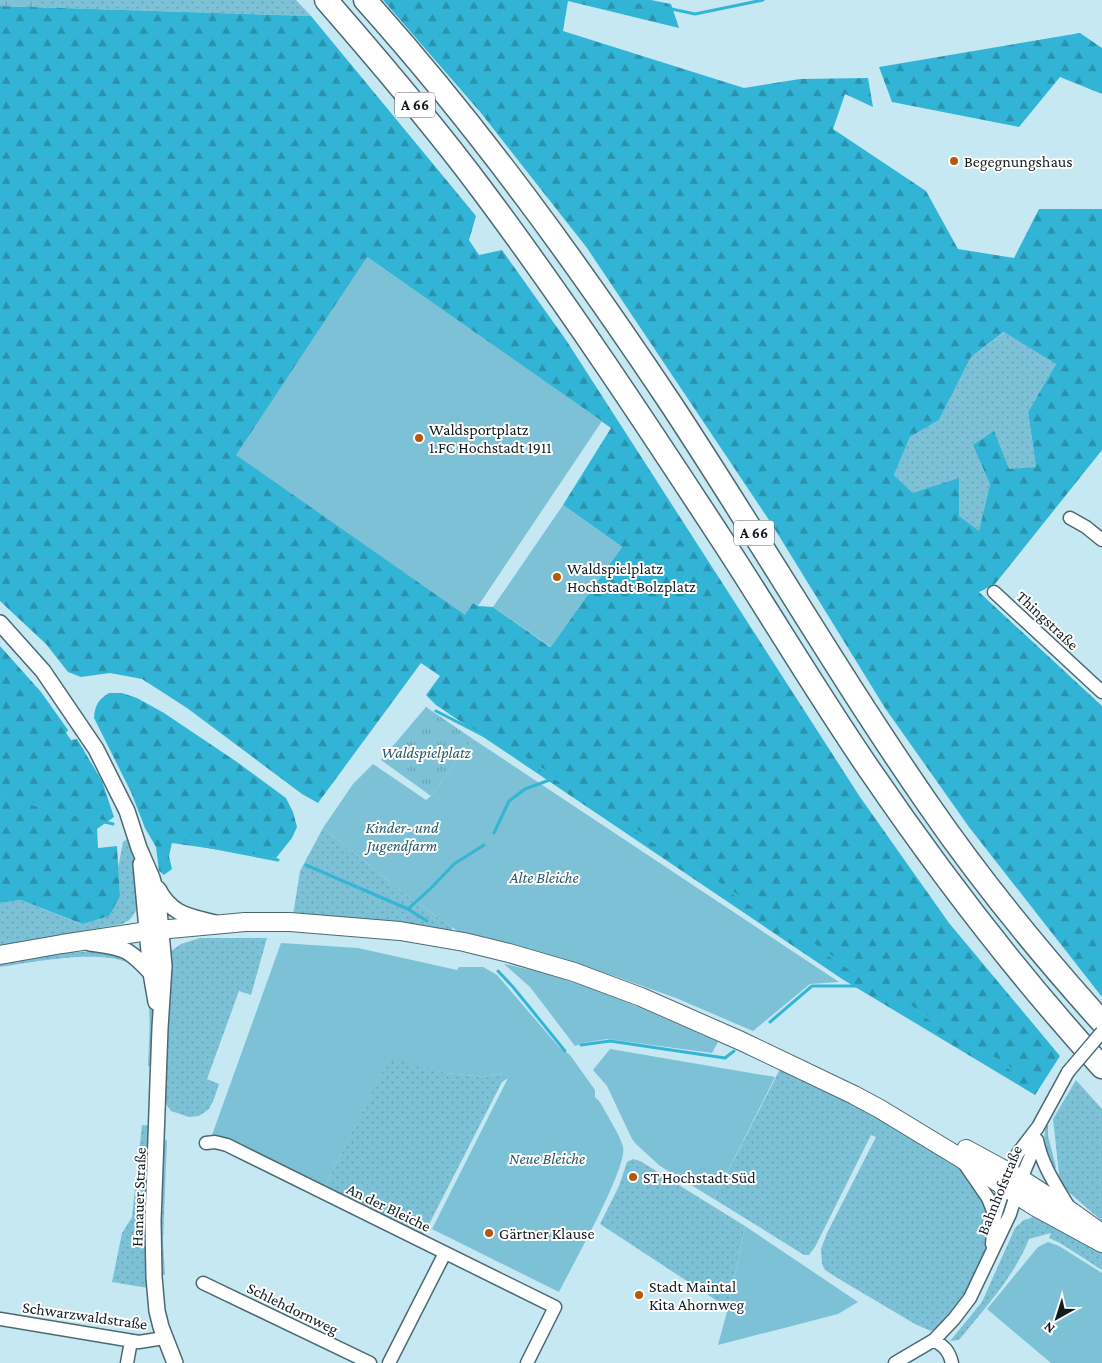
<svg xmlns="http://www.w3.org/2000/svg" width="1102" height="1363" font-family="'Crimson Pro',serif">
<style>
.grass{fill:url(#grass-dots)}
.forest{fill:url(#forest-firs);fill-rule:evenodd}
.wetland{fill:url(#wetland-marsh)}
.park{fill:url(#park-tufts)}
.garden{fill:#7dc1d6}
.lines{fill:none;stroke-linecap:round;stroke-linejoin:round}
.stream{stroke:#33b5d6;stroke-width:3}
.minor-casing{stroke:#4b6972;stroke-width:15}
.tertiary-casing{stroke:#4b6972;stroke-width:18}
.secondary-casing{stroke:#4b6972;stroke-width:20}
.motorway-casing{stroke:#4b6972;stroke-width:25}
.minor{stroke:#fff;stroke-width:12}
.tertiary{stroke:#fff;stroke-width:15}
.secondary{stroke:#fff;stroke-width:18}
.motorway{stroke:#fff;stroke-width:22}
.minor-bridge-casing{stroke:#4b6972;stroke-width:15;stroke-linecap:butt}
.minor-bridge{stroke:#fff;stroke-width:12}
.poi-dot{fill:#b6580b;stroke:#fff;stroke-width:2}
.labels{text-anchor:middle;stroke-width:4;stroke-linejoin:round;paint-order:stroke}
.shield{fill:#fff;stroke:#586063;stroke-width:1}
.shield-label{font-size:15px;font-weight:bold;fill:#101c20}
.poi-label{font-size:16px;fill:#101c20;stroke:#fff;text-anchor:start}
.street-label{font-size:16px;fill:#101c20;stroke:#fff}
.park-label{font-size:16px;font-style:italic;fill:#285a69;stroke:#fff}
</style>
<defs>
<pattern id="grass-dots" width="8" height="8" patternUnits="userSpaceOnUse" patternTransform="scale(1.25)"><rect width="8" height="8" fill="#7dc1d6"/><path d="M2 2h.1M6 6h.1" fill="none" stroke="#6ba5b7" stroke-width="1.8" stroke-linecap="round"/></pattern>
<pattern id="forest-firs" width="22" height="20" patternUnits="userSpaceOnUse" patternTransform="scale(1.25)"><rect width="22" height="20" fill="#32b4d6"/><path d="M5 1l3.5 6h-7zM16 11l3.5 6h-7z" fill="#2992ad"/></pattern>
<pattern id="wetland-marsh" width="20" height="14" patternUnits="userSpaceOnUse" patternTransform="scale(1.25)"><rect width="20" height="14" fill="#7dc1d6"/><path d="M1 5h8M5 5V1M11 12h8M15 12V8" fill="none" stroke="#6ba5b7"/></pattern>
<pattern id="park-tufts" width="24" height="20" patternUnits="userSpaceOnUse" patternTransform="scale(1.25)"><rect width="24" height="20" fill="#7dc1d6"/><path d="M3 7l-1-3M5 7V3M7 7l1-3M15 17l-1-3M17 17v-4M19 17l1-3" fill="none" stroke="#6ba5b7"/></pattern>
</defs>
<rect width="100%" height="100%" fill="#c6e8f2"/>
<path class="grass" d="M33 0H296L311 16 32 7Z
M1005 332 1056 364 1028 412 1036 467 1009 470 990 484 979 532 959 516 913 493 894 475 910 437 939 420 971 357Z
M323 828 410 898 453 928 448 934 293 915 300 871Z
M130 837C136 855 145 898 134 914 131 919 127 922 122 924L40 939 0 949V903L21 900 81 924 120 896 118 868 123 842Z
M200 938H267L251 995 239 991 207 1079 219 1084 214 1099 209 1109 199 1116 189 1117 171 1111 166 1104 164 1096 167 964 171 951 181 944Z
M97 951 122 953 146 973 155 1013 154 1068 148 1066C149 1039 153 1001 142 975 127 942 29 963 0 967V962L44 954Z
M390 1056 446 1073 484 1077 504 1073 508 1078 502 1082 423 1236 325 1186Z
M781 1067C820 1088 860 1108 899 1130 925 1145 958 1160 975 1185 986 1201 993 1225 989 1244 987 1252 982 1260 978 1268 970 1288 952 1321 931 1331L915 1324 839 1279 825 1270 822 1264 821 1249 827 1233 876 1137 871 1135 815 1247 809 1255H804L714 1199Z
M1076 1080 1102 1109V1221L1064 1188 1056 1177 1059 1174 1053 1119Z
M142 1125 151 1126 148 1288 112 1282 122 1233 132 1217Z
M1046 1125H1048V1136L1056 1167 1054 1172C1047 1156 1042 1142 1046 1125Z
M167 1139 163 1242 165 1275H161L159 1220 164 1142Z
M633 1159 640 1161 745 1226 728 1308 600 1224 619 1186 627 1162Z
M1034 1212 1102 1249V1270L1060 1243 1049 1238 1051 1233 1029 1239C1014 1277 984 1309 959 1340L950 1341 982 1302 1015 1228 1024 1220 1031 1218Z"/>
<path class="forest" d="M383 0H651L671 4 679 28 568 1 563 31 744 88 800 79 868 78 873 107 845 94 833 129 926 191 958 249 1014 258 1039 209H1102V450L995 584 979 592 1102 706V997L969 827 885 708 771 523 587 248 481 113ZM1004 332 1056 364 1028 412 1036 467 1009 469 994 431 973 445 990 484 979 531 959 516V478L913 493 894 475 910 437 939 420 971 357Z
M0 6 311 16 476 216 469 240 479 255 502 250 566 340 860 797 949 923 1060 1056 1035 1095 842 979 436 705 426 695 440 676 421 663 318 803 302 794 187 708 142 679 110 673 81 677 68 672 46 644 0 601ZM367 257 611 428 563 505 622 547 550 647 493 607 478 606 473 603Z
M1080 33 1102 48V94L1060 77 1019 127 892 102 879 67Z
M0 646 41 692 68 730 66 733 71 740 77 739 102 781 114 817 97 829 98 848 117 846 120 896 109 916 82 924 21 900 0 903Z
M109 693H122L137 698 164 713 237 762 286 798 293 812 297 827 292 838 276 858 172 843 169 856 172 869 164 875 159 871 156 847 145 828 131 792 94 718C95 705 98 700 109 693Z"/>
<path class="wetland" d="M0 0H33L32 7 0 6Z"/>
<path class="park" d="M426 707 473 739 431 796 381 760Z"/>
<path class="garden" d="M367 257 602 421 478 606 473 603 465 615 236 455Z
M563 505 622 547 551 647 493 607Z
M473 739 839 982 810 984 753 1031 676 998 617 977 576 964 469 939 410 898 323 828 353 784 373 764 426 800 431 796Z
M281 943 358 948 457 970 459 967H483L497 975 559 1047 570 1055 595 1090V1097L600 1102C606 1113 621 1137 623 1147 628 1167 571 1268 559 1292L432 1229 508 1078 504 1073 484 1077 446 1073 390 1057 325 1186 285 1166 212 1135Z
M504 964C579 978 649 1012 718 1042L712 1053 607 1039 583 1043 575 1046 530 987Z
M610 1049 775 1077 714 1199 660 1166 636 1144 632 1139 607 1086 593 1070Z
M745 1226 858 1302 838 1314 718 1345 728 1308Z
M1048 1242 1059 1246 1102 1273V1363H1051L987 1309 1038 1247Z"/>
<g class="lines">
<path class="stream" d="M630 0 695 14 763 0
M436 711 514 751 555 778
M0 796 113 824
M494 833 509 801 525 789 555 778 877 986
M164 838 278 860
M306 865 408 909 427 921
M408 909 431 888 454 864 484 845
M498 971 513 987 565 1051
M770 1022 812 986H877L1016 1072 1023 1074
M581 1045 610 1041 725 1058 734 1051"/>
<g class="minor-casing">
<path id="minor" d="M1070 518 1086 527 1102 540
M994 592 1102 692
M1037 1140C1042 1166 1057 1187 1070 1209
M206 1143 215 1142 227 1145 555 1307 527 1363
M966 1166 988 1198 995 1216
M992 1244 995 1216 1009 1172 1018 1153 1038 1127 1068 1072
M203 1283 370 1363
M0 1319 139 1342 164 1338
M934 1340C945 1347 949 1351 952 1363
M127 1363 131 1341
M389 1363 445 1253
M895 1363 934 1340 954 1319 970 1298 1010 1214 1021 1179 1037 1141"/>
</g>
<g class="tertiary-casing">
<path id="tertiary" d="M0 623 43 671 96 749 127 811 139 848 152 878 158 899 164 966 160 1028 153 1221 154 1277 157 1311 161 1327 175 1363
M141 864 151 973 156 1002
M158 889C172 915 188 916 215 923
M90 943C124 948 127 947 151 973"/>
</g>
<g class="secondary-casing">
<path id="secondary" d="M0 955 62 944 148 931 245 922H290L400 931 464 942 509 953 574 972 641 997 741 1041 854 1095 880 1109 959 1157 1034 1206 1102 1243
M966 1149 1021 1179 1072 1212 1097 1230"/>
</g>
<g class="motorway-casing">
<path id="motorway" d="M326 0C380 62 433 124 482 190 568 305 647 425 726 546 774 620 819 696 869 769 940 873 1017 974 1102 1067
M365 0C478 126 577 263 671 404 758 536 838 674 928 804 981 881 1040 953 1102 1022"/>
</g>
<use href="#minor" class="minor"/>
<use href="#tertiary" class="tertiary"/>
<use href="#secondary" class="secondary"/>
<use href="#motorway" class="motorway"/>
<g class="minor-bridge-casing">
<path id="minor-bridge" d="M1068 1072 1102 1032"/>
</g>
<use href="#minor-bridge" class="minor-bridge"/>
</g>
<g class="poi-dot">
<circle cx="954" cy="161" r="5"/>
<circle cx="419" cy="438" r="5"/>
<circle cx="557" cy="577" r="5"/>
<circle cx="633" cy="1177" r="5"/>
<circle cx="489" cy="1233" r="5"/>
<circle cx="639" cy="1295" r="5"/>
</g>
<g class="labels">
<g class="shield">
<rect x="395" y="92.5" width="40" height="25" rx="4"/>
<rect x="734" y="520.5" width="40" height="25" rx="4"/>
</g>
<g class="shield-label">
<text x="415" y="110">A 66</text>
<text x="754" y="538">A 66</text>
</g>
<g class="poi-label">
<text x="964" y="167">Begegnungshaus</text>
<text x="429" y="435">Waldsportplatz<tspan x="429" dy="18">1.FC Hochstadt 1911</tspan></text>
<text x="567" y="574">Waldspielplatz<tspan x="567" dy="18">Hochstadt Bolzplatz</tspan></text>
<text x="643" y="1183">ST Hochstadt Süd</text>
<text x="499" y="1239">Gärtner Klause</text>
<text x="649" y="1292">Stadt Maintal<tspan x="649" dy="18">Kita Ahornweg</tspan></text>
</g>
<g class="street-label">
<text transform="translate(1048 620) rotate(43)" y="6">Thingstraße</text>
<text transform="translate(999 1190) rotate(-68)" y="6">Bahnhofstraße</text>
<text transform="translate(138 1197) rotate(-88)" y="6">Hanauer Straße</text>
<text transform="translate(389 1207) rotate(26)" y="6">An der Bleiche</text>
<text transform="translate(293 1308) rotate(26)" y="6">Schlehdornweg</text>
<text transform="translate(85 1315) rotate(8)" y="6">Schwarzwaldstraße</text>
</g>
<g class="park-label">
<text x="426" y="758">Waldspielplatz</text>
<text x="402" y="833">Kinder- und<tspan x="402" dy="18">Jugendfarm</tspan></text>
<text x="544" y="883">Alte Bleiche</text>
<text x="547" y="1164">Neue Bleiche</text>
</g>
</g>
<g transform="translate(1057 1318) rotate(219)" stroke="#ffffff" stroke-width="4" paint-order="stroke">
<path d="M0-4L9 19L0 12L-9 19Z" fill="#101c20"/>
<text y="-8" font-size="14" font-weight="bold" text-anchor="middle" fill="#101c20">N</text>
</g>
</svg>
